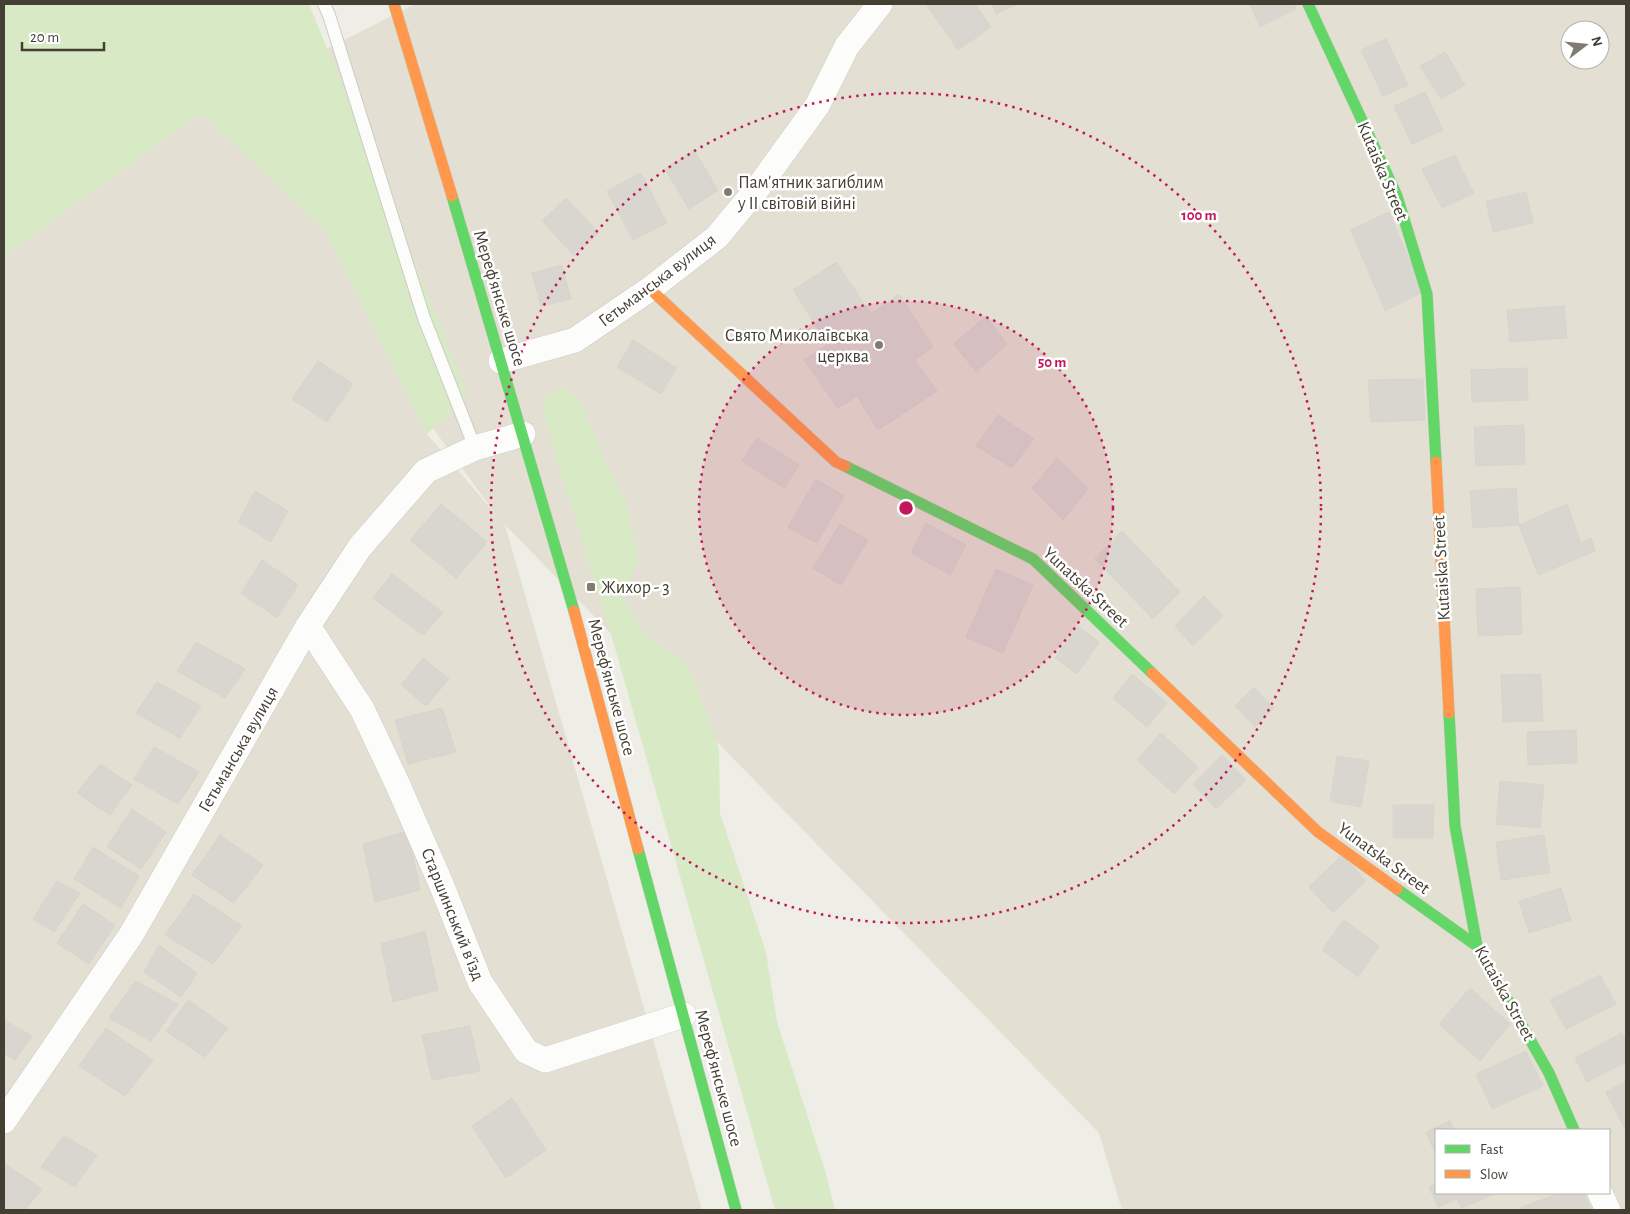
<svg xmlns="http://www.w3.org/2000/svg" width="1630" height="1214" font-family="'Alegreya Sans',sans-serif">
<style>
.residential{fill:#e3e0d3;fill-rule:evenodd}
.green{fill:#d8eac5}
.building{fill:#d8d6cf;stroke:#d7d4cc}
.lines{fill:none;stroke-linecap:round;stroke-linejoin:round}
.lane-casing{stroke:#cccbc4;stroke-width:14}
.street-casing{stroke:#cccbc4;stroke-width:26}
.fast-casing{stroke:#ceccbd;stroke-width:12}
.slow-casing{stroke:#ceccbd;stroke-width:12}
.lane{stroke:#fcfcfb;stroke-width:12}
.street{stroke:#fcfcfb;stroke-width:25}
.fast{stroke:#63d668;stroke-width:11}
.slow{stroke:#ff974d;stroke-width:11}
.ring{fill:none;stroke:#c2185b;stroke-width:2.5;stroke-dasharray:2.5 5}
.poi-dot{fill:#807c72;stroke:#fff;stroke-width:2}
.labels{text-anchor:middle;stroke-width:5;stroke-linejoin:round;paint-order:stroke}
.street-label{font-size:18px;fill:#443f33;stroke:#fff}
.poi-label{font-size:18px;fill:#443f33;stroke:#fff;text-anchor:start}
.centre{fill:#c2185b;stroke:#fff;stroke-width:2.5}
.ring-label{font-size:15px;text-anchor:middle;font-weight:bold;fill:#c2185b;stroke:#fff;stroke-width:5;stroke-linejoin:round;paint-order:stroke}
</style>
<rect width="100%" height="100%" fill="#eeede6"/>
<path class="residential" d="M415 4H1626V1210H1122L1099 1133 505 525 702 1210H4V256L201 113ZM1570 30H1600V60H1570ZM408 394 497 516 427 434ZM1436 1130H1609V1193H1436Z"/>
<path class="green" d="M4 4H309L459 371 467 398 427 434 325 230 201 113 4 256Z
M566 388 581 402 602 454 626 503 639 561 621 595 644 633 689 666 719 749 720 813 766 952 777 1022 824 1167 835 1210H775L615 648 544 417 545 397Z"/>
<path class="building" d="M926 4H975L991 27 958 50Z
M992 4H1017L996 14Z
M1250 4H1294L1296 9 1260 27Z
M1386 39 1408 85 1383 96 1361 50Z
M1445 52 1465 85 1441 99 1420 66Z
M1425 92 1443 130 1412 144 1394 106Z
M694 150 718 190 689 209 665 169Z
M1455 155 1474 193 1442 208 1422 169Z
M641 173 667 223 633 240 607 191Z
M1526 192 1533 223 1493 232 1486 201Z
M566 198 599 233 574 256 542 221Z
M1389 212 1423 292 1385 311 1351 230Z
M836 262 871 314 899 294 933 347 915 360 937 391 878 430 857 396 838 408 804 360 828 344 793 290Z
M562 265 571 299 541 306 532 273Z
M1564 306 1567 338 1510 342 1507 310Z
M986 316 1007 344 976 372 954 344Z
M633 340 677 368 661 394 617 367Z
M318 361 353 384 327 422 292 399Z
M1527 368 1528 400 1472 402 1471 370Z
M1423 379 1425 420 1371 422 1368 380Z
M998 415 1034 439 1012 468 976 446Z
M1524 425 1525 464 1476 466 1474 427Z
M757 438 799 465 784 488 742 461Z
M1057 458 1088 489 1063 520 1032 488Z
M816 479 844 496 817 543 788 527Z
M1516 488 1519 525 1473 528 1470 491Z
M255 491 288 511 271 542 238 522Z
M441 504 487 542 456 578 410 540Z
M1567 504 1581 543 1591 538 1595 551 1538 575 1519 525Z
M926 523 966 545 950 575 911 553Z
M840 524 868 540 841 585 813 568Z
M1122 531 1180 592 1153 619 1095 559Z
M262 560 298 585 277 618 241 593Z
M996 569 1033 585 1003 653 966 637Z
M392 574 443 613 423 635 373 598Z
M1520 587 1522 634 1478 636 1476 589Z
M1204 596 1223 616 1193 646 1175 626Z
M1077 626 1099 642 1077 674 1055 658Z
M196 642 245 669 225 698 177 671Z
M423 658 449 679 426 706 401 685Z
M1132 674 1167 703 1147 727 1113 698Z
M1541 674 1543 721 1503 722 1501 675Z
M157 682 201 706 180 738 136 713Z
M1254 687 1274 708 1255 727 1235 706Z
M442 708 456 752 408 764 395 720Z
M1576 730 1577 763 1528 765 1527 732Z
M1161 733 1198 767 1174 794 1137 760Z
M154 747 199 772 178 804 134 779Z
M1222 755 1246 780 1216 809 1193 784Z
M1337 756 1369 761 1361 807 1330 801Z
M100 764 132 785 110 815 77 793Z
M1500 781 1544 785 1540 828 1496 824Z
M1393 805H1434L1433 838H1393Z
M132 809 166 832 141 869 107 847Z
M408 831 420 890 375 902 363 844Z
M220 835 263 865 234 903 192 875Z
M1544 835 1550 873 1501 880 1496 842Z
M93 847 139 876 121 908 74 879Z
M1342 855 1366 881 1333 913 1309 887Z
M57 881 80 893 54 932 33 919Z
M1561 888 1571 920 1529 933 1519 901Z
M194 894 242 926 213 964 165 935Z
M83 904 115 925 89 964 57 943Z
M1344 920 1379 946 1358 977 1322 950Z
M425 931 438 990 393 1002 381 944Z
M159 945 197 973 181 997 144 972Z
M1600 975 1616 1004 1566 1029 1550 1000Z
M135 981 178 1004 151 1041 109 1018Z
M1470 988 1510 1024 1480 1061 1439 1024Z
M188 1000 228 1028 205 1057 166 1031Z
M4 1020 32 1036 15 1060 4 1053Z
M470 1026 480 1071 432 1080 422 1035Z
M106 1028 153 1060 125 1096 79 1066Z
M1622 1033 1626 1042V1062L1587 1082 1575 1058Z
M1526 1051 1543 1086 1492 1109 1476 1074Z
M1626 1081V1131L1606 1092Z
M512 1098 546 1150 506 1178 472 1126Z
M1450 1121 1454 1130H1436V1155L1426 1132Z
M64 1136 97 1155 75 1187 41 1167Z
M4 1163 42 1189 25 1210H4Z
M1436 1184V1193H1496L1462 1208 1457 1199 1438 1207 1429 1187Z
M1560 1193H1584L1591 1210H1521L1520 1208Z"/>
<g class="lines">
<g class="lane-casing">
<path id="lane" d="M324 4 329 15 424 318 475 448"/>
</g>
<g class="street-casing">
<path id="street" d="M501 361 575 340 650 289 717 237 760 185 817 106 847 46 880 4
M308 626 362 709 397 783 442 886 480 982 526 1051 545 1060 684 1015
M4 1121 131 935 308 626 360 547 426 471 475 448 523 434
M1600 1193 1608 1210"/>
</g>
<g class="fast-casing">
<path id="fast" d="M1308 4 1397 196 1427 294 1436 462
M452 196 574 611
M845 466 1033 559 1152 673
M1449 713 1455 826 1477 946 1549 1073 1574 1130
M638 849 736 1210
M1397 889 1477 946"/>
</g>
<g class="slow-casing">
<path id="slow" d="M394 4 452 196
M650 289 836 462 845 466
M1436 462 1449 713
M574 611 638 849
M1152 673 1318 832 1397 889"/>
</g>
<use href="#lane" class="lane"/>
<use href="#street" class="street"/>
<use href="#fast" class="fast"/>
<use href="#slow" class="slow"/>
</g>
<circle cx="906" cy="508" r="207" fill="#c2185b" fill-opacity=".12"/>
<g class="ring">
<circle cx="906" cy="508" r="207"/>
<circle cx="906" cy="508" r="415"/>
</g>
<g class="poi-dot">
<circle cx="728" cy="192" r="5"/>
<circle cx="879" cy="345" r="5"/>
<rect x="586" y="582" width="10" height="10" rx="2.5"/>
</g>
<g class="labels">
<g class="street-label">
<text transform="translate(1383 171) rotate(67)" y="6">Kutaiska Street</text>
<text transform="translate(657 280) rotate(-37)" y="6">Гетьманська вулиця</text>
<text transform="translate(500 298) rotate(73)" y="6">Мереф'янське шосе</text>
<text transform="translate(1441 568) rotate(-93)" y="6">Kutaiska Street</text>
<text transform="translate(1086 587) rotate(43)" y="6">Yunatska Street</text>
<text transform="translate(612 687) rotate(75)" y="6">Мереф'янське шосе</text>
<text transform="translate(238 749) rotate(-60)" y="6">Гетьманська вулиця</text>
<text transform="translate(1384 858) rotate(36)" y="6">Yunatska Street</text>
<text transform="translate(453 914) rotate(68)" y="6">Старшинський в’їзд</text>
<text transform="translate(1505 993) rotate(61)" y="6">Kutaiska Street</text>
<text transform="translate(719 1078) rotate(75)" y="6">Мереф'янське шосе</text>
</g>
<g class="poi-label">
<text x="738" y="188">Пам'ятник загиблим<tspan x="738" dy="21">у II світовій війні</tspan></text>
<text x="869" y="341" text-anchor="end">Свято Миколаївська<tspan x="869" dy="21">церква</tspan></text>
<text x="601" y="593">Жихор - 3</text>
</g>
</g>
<circle cx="906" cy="508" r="8" class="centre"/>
<g class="ring-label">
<text x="1199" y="220">100 m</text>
<text x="1052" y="367">50 m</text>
</g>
<rect width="1630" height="1214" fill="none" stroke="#443f33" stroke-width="10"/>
<rect x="1435" y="1129" width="175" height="65" fill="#ffffff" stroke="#b4b2ad"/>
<rect x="1445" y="1145" width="25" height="8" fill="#63d668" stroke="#b4b2ad"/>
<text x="1480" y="1154" font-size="15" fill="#443f33">Fast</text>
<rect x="1445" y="1170" width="25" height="8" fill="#ff974d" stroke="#b4b2ad"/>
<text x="1480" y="1179" font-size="15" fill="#443f33">Slow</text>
<g transform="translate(1585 45) rotate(74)"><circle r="24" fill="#ffffff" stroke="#b4b2ad"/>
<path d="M0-4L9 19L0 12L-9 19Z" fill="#807c72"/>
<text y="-8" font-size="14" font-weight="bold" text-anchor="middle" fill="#443f33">N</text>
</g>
<path d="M22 42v8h82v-8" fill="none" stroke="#443f33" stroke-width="2.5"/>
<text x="30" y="42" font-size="15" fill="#443f33" stroke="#ffffff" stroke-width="4" paint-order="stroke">20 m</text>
</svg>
